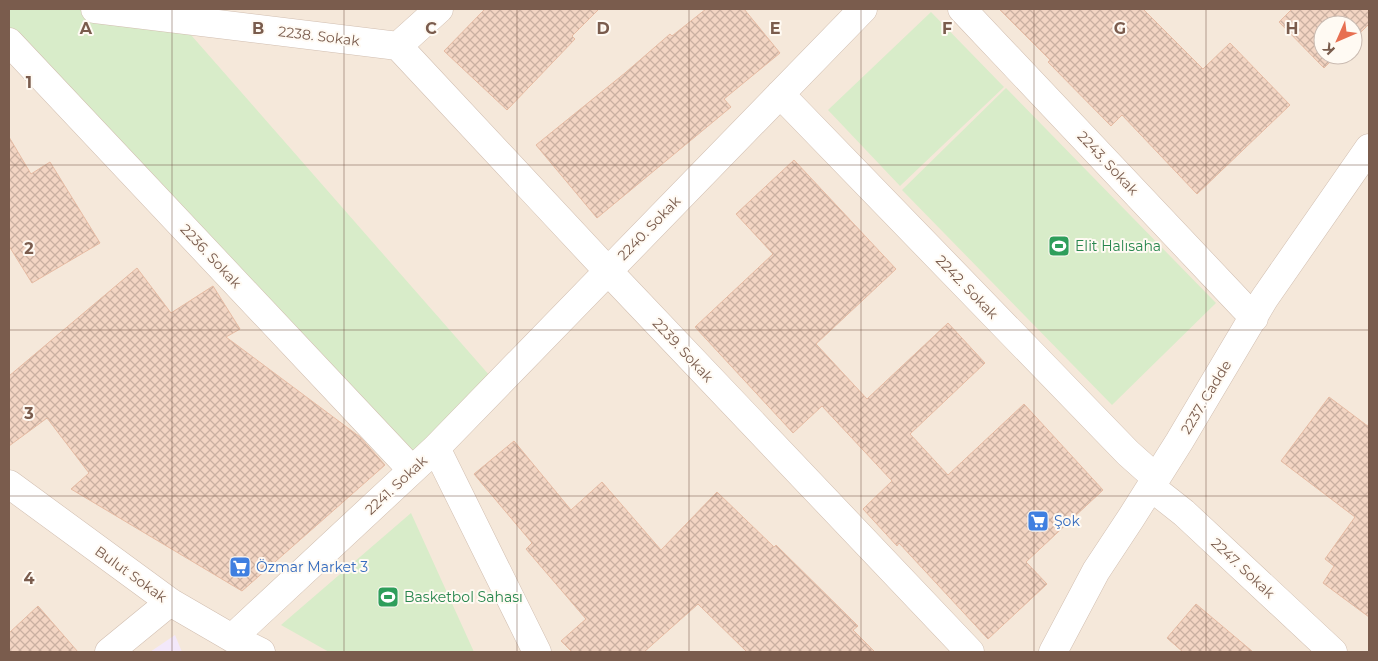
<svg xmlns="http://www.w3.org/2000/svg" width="1378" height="661" font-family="Montserrat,sans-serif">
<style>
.residential{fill:#f5e8da;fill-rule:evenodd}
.education{fill:#f3e8fa}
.green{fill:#d8ecc9}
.building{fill:url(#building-cross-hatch);stroke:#e6bba3}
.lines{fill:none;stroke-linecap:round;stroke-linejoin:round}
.minor-casing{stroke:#d1beb0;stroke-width:29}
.minor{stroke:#fff;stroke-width:28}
.grid{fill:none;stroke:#7a5c4d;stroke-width:1;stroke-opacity:0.55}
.labels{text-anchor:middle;stroke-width:4;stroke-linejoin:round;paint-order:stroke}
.street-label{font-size:14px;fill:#7a5c4d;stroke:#fffaf3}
.leisure-label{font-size:14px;fill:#27864d;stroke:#fffaf3;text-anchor:start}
.shop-label{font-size:14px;fill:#366cbe;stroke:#fffaf3;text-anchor:start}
.grid-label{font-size:16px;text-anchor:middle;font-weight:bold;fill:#7a5c4d;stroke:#fffaf3;stroke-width:4;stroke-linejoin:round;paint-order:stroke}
</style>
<defs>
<pattern id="building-cross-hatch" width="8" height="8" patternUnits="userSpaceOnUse" patternTransform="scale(1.25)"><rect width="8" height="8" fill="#f3d5c3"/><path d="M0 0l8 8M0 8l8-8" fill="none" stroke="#cab0a1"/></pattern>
</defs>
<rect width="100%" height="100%" fill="#fdf6ec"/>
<path class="residential" d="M9 9H1369V652H9ZM1323 25H1353V55H1323Z"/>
<path class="education" d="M175 635 182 652H150Z"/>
<path class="green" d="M9 9H95L177 19 497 384 412 470 9 42Z
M931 12 1004 87 900 186 828 110Z
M1006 88 1216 303 1112 405 902 190Z
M411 513 474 652H329L281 625Z"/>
<path class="building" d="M485 9H599L572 36 575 39 507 110 444 51Z
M706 9H744L780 53 724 99 731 107 597 218 536 145 625 73 670 34 672 36Z
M999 9H1143L1203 69 1230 43 1290 105 1197 194 1122 115 1111 126 1048 62 1050 60Z
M1292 9H1369V24L1353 40V25H1323V55H1337L1324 68 1279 22Z
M9 137 31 174 50 162 100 243 32 283 9 246Z
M794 160 896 269 816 344 867 399 948 323 985 363 910 434 948 475 1024 404 1103 490 1026 562 1047 584 988 639 899 543 897 546 863 509 892 481 822 406 793 433 695 327 773 254 736 214Z
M137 268 171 313 213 286 240 329 226 337 360 437 385 465 242 591 71 489 89 473 47 418 9 446V376Z
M1329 397 1369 427V617L1323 583 1334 566 1325 559 1355 517 1281 461Z
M514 441 571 510 602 482 661 550 717 492 774 547 776 545 858 626 853 630 875 652H747L698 604 644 652H572L561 641 586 619 526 549 532 543 474 474Z
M1196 604 1253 652H1183L1167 638Z
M38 606 78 652H9V633Z"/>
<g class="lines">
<g class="minor-casing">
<path id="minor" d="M95 9 398 46 439 9
M962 9 1254 318
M9 42 412 470
M398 46 608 271 970 652
M780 94 1128 453 1156 478
M436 448 863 9
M9 484 170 602 232 638 261 652
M1151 487 1184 513 1333 652
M232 638 436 448 537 652
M109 652 170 602
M1053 652 1096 571 1131 518 1179 442 1264 299 1369 148"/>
</g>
<use href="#minor" class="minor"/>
</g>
<path class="grid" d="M172 9V652M344 9V652M517 9V652M689 9V652M861 9V652M1034 9V652M1206 9V652M9 165H1369M9 330H1369M9 496H1369"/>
<defs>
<g id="stadium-square" transform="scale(1.125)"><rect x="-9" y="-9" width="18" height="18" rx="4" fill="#2e9e5b" stroke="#fffaf3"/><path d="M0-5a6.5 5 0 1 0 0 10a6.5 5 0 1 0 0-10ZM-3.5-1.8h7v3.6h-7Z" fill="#fff"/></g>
<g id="supermarket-square" transform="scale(1.125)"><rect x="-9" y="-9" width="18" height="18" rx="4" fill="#3f7fe0" stroke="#fffaf3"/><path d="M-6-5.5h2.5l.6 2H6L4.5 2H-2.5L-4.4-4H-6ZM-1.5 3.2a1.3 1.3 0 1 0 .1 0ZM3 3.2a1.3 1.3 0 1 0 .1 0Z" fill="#fff"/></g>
</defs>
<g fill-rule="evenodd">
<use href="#stadium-square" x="1059" y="246"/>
<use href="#supermarket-square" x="1038" y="521"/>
<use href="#supermarket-square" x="240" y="567"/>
<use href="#stadium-square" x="388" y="597"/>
</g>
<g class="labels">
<g class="street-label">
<text transform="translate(319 36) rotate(7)" y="5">2238. Sokak</text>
<text transform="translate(1108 163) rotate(47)" y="5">2243. Sokak</text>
<text transform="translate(649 228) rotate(-46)" y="5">2240. Sokak</text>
<text transform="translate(211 256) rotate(47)" y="5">2236. Sokak</text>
<text transform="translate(967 287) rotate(46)" y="5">2242. Sokak</text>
<text transform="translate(683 350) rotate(47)" y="5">2239. Sokak</text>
<text transform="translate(1206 397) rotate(-59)" y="5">2237. Cadde</text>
<text transform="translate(396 485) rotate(-43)" y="5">2241. Sokak</text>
<text transform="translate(1243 568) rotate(43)" y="5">2247. Sokak</text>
<text transform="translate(131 574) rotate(36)" y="5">Bulut Sokak</text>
</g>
<g class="leisure-label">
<text x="1075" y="251">Elit Halısaha</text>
<text x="404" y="602">Basketbol Sahası</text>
</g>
<g class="shop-label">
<text x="1054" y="526">Şok</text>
<text x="256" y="572">Özmar Market 3</text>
</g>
</g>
<g class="grid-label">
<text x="86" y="34">A</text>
<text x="258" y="34">B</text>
<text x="431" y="34">C</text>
<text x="603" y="34">D</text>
<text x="775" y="34">E</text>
<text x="947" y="34">F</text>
<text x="1120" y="34">G</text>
<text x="1292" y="34">H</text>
<text x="29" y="88">1</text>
<text x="29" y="254">2</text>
<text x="29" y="419">3</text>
<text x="29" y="584">4</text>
</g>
<rect width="1378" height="661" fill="none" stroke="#7a5c4d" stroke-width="20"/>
<g transform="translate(1338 40) rotate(225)"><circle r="24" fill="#fffaf3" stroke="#cabbb1"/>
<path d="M0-4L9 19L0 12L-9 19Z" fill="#e76f51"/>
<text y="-8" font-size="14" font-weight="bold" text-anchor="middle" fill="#7a5c4d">K</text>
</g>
</svg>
